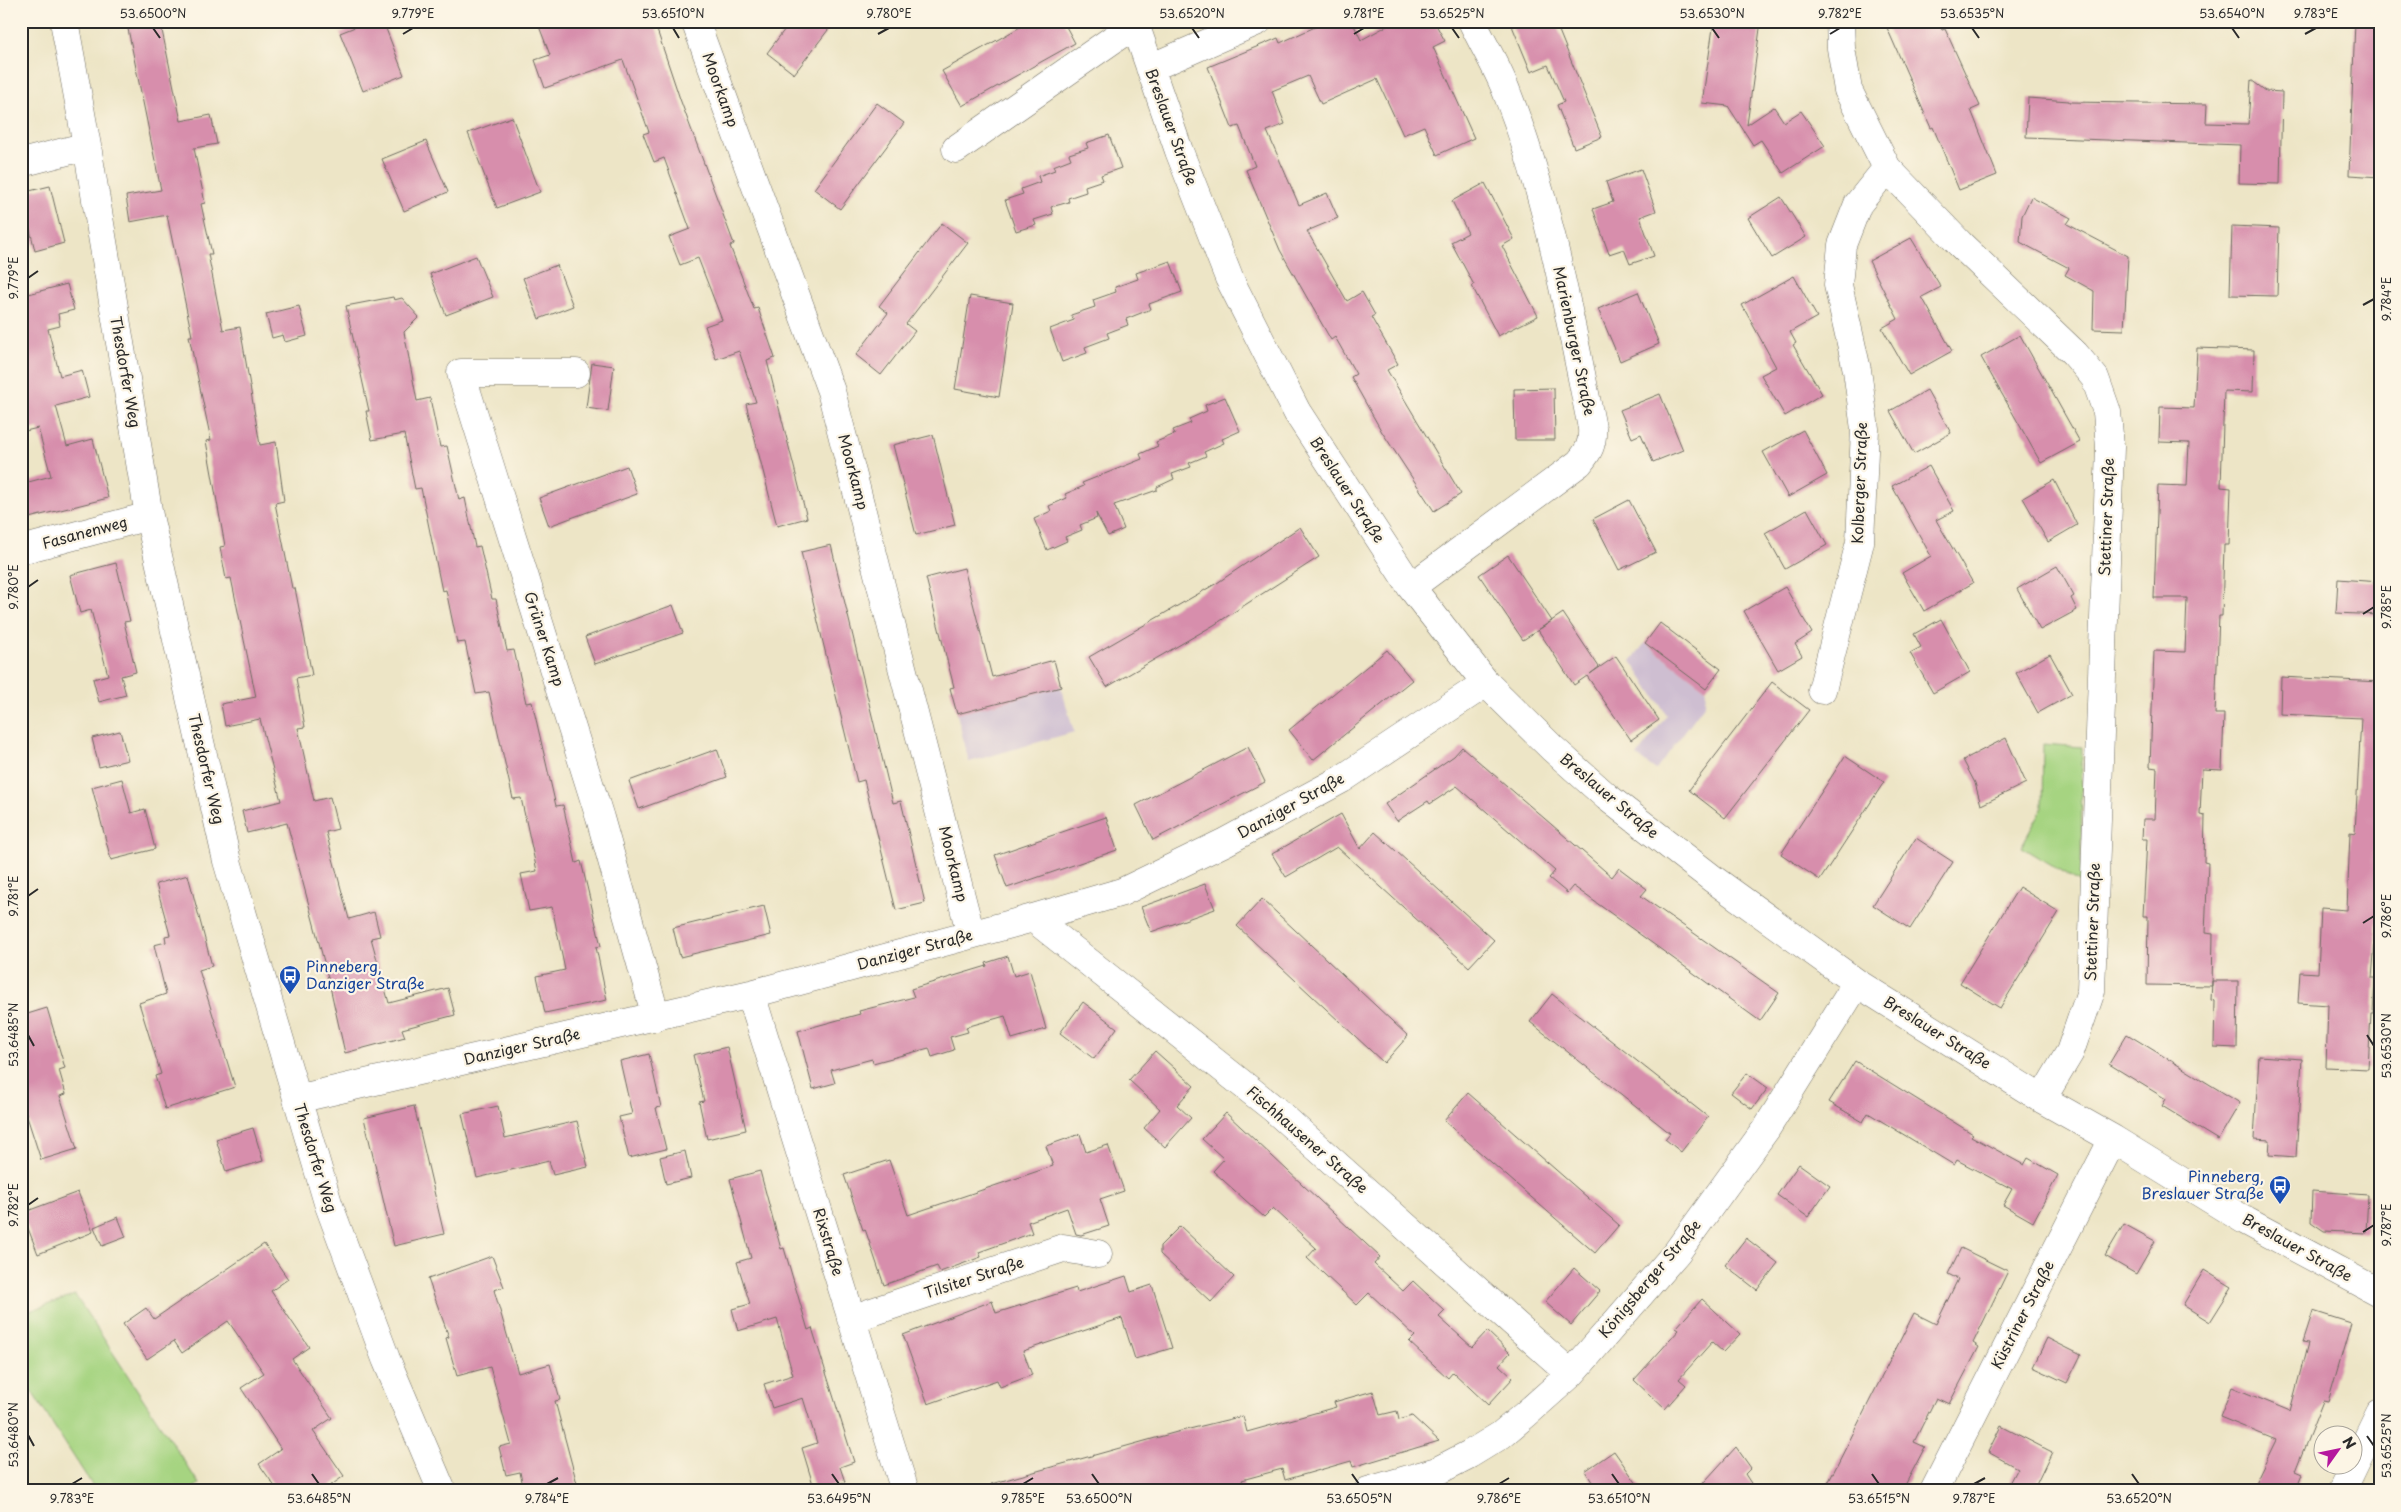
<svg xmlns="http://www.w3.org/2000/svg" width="2401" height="1512" font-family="'Playpen Sans',sans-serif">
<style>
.industrial{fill:#cebed1}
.green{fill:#a6d481;stroke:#688056}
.building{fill:#d78eac}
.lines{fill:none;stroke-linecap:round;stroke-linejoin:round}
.minor-casing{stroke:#6f6c61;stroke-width:29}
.minor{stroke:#fff;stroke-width:28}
.ticks{fill:none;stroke:#2b2b2b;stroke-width:2}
.labels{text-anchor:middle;stroke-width:4.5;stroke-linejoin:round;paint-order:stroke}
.street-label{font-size:15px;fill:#2b2b2b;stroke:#fcf5e5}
.transit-label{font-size:15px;fill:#164399;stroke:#fcf5e5;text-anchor:start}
.neatline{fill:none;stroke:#2b2b2b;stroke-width:2}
.ticks-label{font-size:12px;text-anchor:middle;fill:#2b2b2b}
</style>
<rect width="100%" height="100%" fill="#fcf5e5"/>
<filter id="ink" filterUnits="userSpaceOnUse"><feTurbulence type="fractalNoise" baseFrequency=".02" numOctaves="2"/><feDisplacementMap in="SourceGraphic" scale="10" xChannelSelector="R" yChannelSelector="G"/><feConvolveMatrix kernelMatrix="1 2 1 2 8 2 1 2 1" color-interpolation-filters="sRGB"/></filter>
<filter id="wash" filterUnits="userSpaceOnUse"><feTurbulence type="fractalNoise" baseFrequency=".0096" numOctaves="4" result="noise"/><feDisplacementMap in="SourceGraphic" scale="20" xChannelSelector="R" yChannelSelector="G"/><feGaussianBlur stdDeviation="1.12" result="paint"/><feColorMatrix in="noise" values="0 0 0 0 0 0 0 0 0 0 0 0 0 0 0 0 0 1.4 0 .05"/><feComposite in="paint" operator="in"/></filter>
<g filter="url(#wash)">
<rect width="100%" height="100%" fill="#ede5c6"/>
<path class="industrial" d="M1645 643 1706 689 1705 704 1656 770 1637 756 1667 715 1631 661Z
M1061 687 1074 732 969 762 957 714Z"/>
<path class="green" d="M2043 744 2082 747 2081 883 2021 847 2042 809Z
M75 1295 199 1484 189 1491H96L21 1375V1314Z"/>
<g id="blocks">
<path class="building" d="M140 21H160L181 121 211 115 217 144 194 148 205 203 201 204 212 254H208L223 330 240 327 260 445 276 442 284 501 275 503 292 588H295L312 675 296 678 305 727 298 728 314 801 330 797 338 829 326 832 349 919 374 912 380 936 371 938 389 1003 448 988 455 1015 402 1029 405 1037 345 1053 326 969 287 823 247 833 242 811 281 801 260 719 225 726 221 704 256 697 231 578 226 579 220 547 225 546 206 441 211 440 189 336H192L167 215 130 222 126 196 161 190 127 24Z
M370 21H383L404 75 363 91 340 33Z
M537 21H654L680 99 734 244 730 246 754 309 758 308 775 358 767 361 807 518 777 526 746 404 756 402 739 351 716 359 705 326 722 320 698 258 680 265 669 237 690 229 664 158 654 162 643 134 649 132 623 60 545 88 535 60 550 55Z
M791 21H835L794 74 767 53Z
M1031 21H1063L1075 43 962 106 942 71Z
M1328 21H1352L1361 40 1396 21H1434L1445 41 1433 47 1474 138 1437 155 1424 126 1403 135 1377 79 1321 104 1308 76 1272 91 1285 124 1267 131 1299 205 1327 193 1338 218 1307 231 1347 301 1362 292 1375 315 1371 317 1398 364 1387 370 1461 494 1434 511 1382 432 1351 377 1356 374 1335 337 1331 340 1280 250 1246 170 1255 166 1239 126 1232 128 1208 67 1278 38 1280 43Z
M1510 21H1555L1602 137 1574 148 1557 105 1564 102 1548 65 1531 72Z
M1714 21H1761L1747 125 1774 107 1784 122 1801 111 1825 146 1783 173 1761 140 1753 145 1728 106 1702 103Z
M1884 21H1938L1942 30 1945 29 1980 106 1971 110 1997 175 1959 190 1933 127 1931 128Z
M2355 21H2380V177L2349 175Z
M2251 80 2266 91 2282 92 2280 184 2239 183 2240 145 2026 137 2028 98 2069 101V102L2207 104 2206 123 2248 124Z
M877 103 904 123 840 209 814 189Z
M512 117 540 192 497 208 468 133Z
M1109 135 1121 168 1101 175 1103 180 1085 186 1086 192 1068 198 1069 202 1051 207 1053 214 1034 220 1036 225 1016 231 1005 200 1023 194 1021 189 1040 182 1038 176 1055 170 1053 166 1071 159 1069 154 1088 148 1086 143Z
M426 141 448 192 404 211 382 159Z
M1641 169 1656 211 1640 217 1654 256 1630 264 1624 249 1609 254 1593 209 1613 202 1606 182Z
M1485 183 1514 239 1502 246 1538 316 1498 336 1472 286 1474 285 1451 242 1468 233 1452 201Z
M50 186 64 243 35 251 28 221 21 222V193Z
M1781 197 1806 237 1772 258 1748 218Z
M2031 197 2071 218 2067 224 2128 256 2124 330 2093 329 2094 291 2065 275 2069 268 2020 242 2022 216Z
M942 223 968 243 906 324 915 331 881 375 856 355 888 313 879 306Z
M2232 226 2279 228 2277 296 2230 295Z
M1911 238 1941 287 1922 297 1952 351 1909 375 1882 328 1898 319 1869 261Z
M476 256 493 297 446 315 430 274Z
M1170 261 1182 292 1149 304 1151 309 1126 319 1128 325 1107 333 1109 338 1085 347 1087 353 1062 362 1050 329 1074 320 1071 315 1095 307 1093 300 1116 292 1115 287 1138 279 1136 273Z
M557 265 573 306 539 319 523 278Z
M1794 276 1817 317 1790 332 1796 343 1793 345 1822 394 1785 416 1761 375 1776 367 1742 305Z
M67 284 74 310 58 314 60 326 48 329 60 376 82 370 89 397 56 406 67 446 93 439 108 498 21 520V484L51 476 38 428 21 432V296Z
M1638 292 1659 344 1620 361 1598 309Z
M970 296 1013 303 999 397 955 389Z
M393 297 394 300 402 298 419 317 404 332 417 401 430 398 440 447 447 446 459 500 465 498 475 547 480 546 492 599H496L507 651 514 650 526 703 532 702 556 806 563 805 576 863 581 861 601 946 596 947 607 1000 545 1013 537 976 565 970 552 907 529 911 521 874 537 871 521 798 513 799 489 692 476 694 465 642 457 643 446 590 442 591 421 488 415 489 404 434 372 440 366 411H369L346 306Z
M299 306 307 336 285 342 283 335 272 338 266 314Z
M2020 335 2080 442 2041 463 1981 357Z
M2197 348 2254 350 2253 392 2224 391 2221 487 2231 488 2229 545H2224L2222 616H2219L2215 714H2224L2222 770 2202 769 2200 815 2205 816 2204 862 2208 863 2205 933 2213 934 2212 986 2147 985 2148 916H2143L2147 839H2142L2143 819H2155L2157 768 2150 767 2154 651 2185 652 2187 598H2154L2158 485 2187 486 2189 443 2159 442 2160 407 2194 408Z
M592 363 614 366 608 411 586 408Z
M1554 388 1555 440H1515L1514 389Z
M1927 390 1951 433 1914 454 1890 411Z
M1660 394 1683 450 1653 462 1641 434 1632 438 1620 410Z
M1225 397 1240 431 1222 439 1224 443 1204 452 1206 456 1189 463 1191 467 1172 474 1174 479 1157 487V490L1114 505 1124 529 1108 536 1096 513 1097 518 1080 525 1082 530 1065 537 1067 541 1047 550 1034 519 1051 511 1049 506 1067 498 1065 494 1084 486 1082 483 1142 459 1140 454 1158 446 1156 442 1175 434 1173 430 1191 423 1189 419 1207 411 1205 405Z
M1803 430 1827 475 1788 497 1763 452Z
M933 435 955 525 916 535 893 445Z
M627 466 637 494 549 526 539 498Z
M1929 466 1954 511 1936 520 1973 583 1924 611 1902 573 1931 556 1892 486Z
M2054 480 2077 525 2048 542 2023 498Z
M1629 500 1656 552 1619 570 1593 519Z
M1807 509 1827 545 1785 569 1765 533Z
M1300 527 1319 557 1214 625 1107 687 1089 657 1217 583Z
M831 545 893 803 901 801 925 903 896 910 864 780 857 782 801 552Z
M1508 555 1552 621 1523 640 1479 575Z
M116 563 130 621 124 622 136 672 121 676 126 695 99 702 93 679 108 675 91 610 80 613 70 575Z
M2057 566 2074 596 2071 598 2077 610 2040 630 2017 589Z
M964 568 992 677 1054 660 1061 687 957 714 950 688 954 687 926 578Z
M2338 579 2380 582V615L2336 613Z
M1785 587 1812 633 1795 644 1802 656 1778 670 1744 611Z
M673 605 683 633 595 664 585 637Z
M1563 613 1599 667 1590 674 1616 656 1659 720 1631 740 1587 676 1574 685 1538 630Z
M1941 619 1970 672 1933 693 1910 653 1921 647 1914 634Z
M1660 623 1721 669 1706 689 1645 643Z
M1387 650 1412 680 1313 760 1289 730Z
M2050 654 2072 694 2038 713 2016 673Z
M2281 677 2380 682V883L2372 978H2375L2373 1014H2371L2368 1069 2326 1067 2328 1005 2298 1003 2300 972 2318 973 2321 908 2347 910 2350 832 2355 833 2361 718 2280 714Z
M1772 682 1809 710 1725 818 1689 790Z
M120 731 128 760 99 767 92 738Z
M2006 738 2026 783 1981 805 1975 783 1963 760Z
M1248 747 1265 782 1153 840 1136 805Z
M1462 747 1612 877 1619 868 1647 889 1641 896 1779 993 1760 1021 1573 886 1567 893 1549 878 1555 871 1457 786 1430 804 1428 801 1397 821 1385 804 1454 756Z
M717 749 727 777 639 809 629 781Z
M1845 756 1884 782 1820 880 1781 854Z
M122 779 131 813 145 809 155 849 111 860 92 787Z
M1341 814 1360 849 1375 832 1494 940 1469 967 1337 847 1286 877 1272 854Z
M1106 817 1117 850 1007 888 995 855Z
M1916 838 1953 862 1910 929 1873 905Z
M188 875 212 966 199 970 235 1087 165 1109 155 1076 161 1074 139 1003 166 994 154 945 166 942 165 936 170 935 156 884Z
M1205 884 1215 909 1151 932 1141 907Z
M2019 887 2059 912 2000 1008 1960 983Z
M1262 899 1408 1036 1384 1063 1237 926Z
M764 906 771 935 680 957 673 928Z
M1008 956 1014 976 1030 971 1046 1029 1012 1039 1005 1016 966 1027 968 1032 950 1037 954 1050 932 1057 929 1048 873 1063 872 1059 831 1070 835 1083 813 1089 798 1031 860 1014 859 1011 914 997 911 989 987 966 986 963Z
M2212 981H2238L2237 1048 2214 1047 2215 1001 2211 1000Z
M1552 994 1708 1117 1681 1152 1665 1139 1670 1133 1530 1022Z
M1083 1002 1117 1028 1094 1059 1060 1033Z
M47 1008 65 1068 59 1070 66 1094 60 1096 77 1149 41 1160 21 1098V1016Z
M2127 1034 2240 1103 2218 1140 2162 1106 2166 1099 2109 1064Z
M727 1047 746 1130 707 1139 699 1102 704 1101 693 1055Z
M1155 1051 1194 1086 1177 1105 1191 1118 1165 1147 1144 1128 1160 1109 1129 1080Z
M649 1054 661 1107 656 1108 666 1149 629 1158 619 1117 632 1114 620 1061Z
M2259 1056 2302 1059 2296 1157 2269 1155 2270 1140 2254 1139Z
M1855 1061 1973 1134 1971 1136 2024 1165 2028 1158 2058 1175 2033 1222 2003 1205 2012 1189 1957 1160 1954 1165 1868 1113 1863 1122 1829 1102Z
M1747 1073 1768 1088 1752 1109 1731 1093Z
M1468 1093 1619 1225 1595 1253 1444 1121Z
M414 1106 444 1234 394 1246 364 1118Z
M498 1106 505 1138 577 1121 588 1167 553 1175 549 1161 477 1178 462 1114Z
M1226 1113 1380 1257 1374 1264 1403 1291 1413 1281 1445 1311 1439 1317 1472 1347 1487 1331 1510 1353 1499 1365 1513 1378 1488 1405 1453 1372 1448 1378 1409 1342 1415 1336 1369 1293 1357 1305 1307 1258 1316 1248 1273 1208 1264 1217 1213 1171 1224 1159 1202 1139Z
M253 1128 263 1161 226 1172 216 1139Z
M1080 1134 1086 1152 1108 1145 1124 1191 1100 1199 1109 1226 1081 1235 1076 1234 1067 1208 1028 1222 1032 1233 979 1252 981 1257 940 1272 937 1266 884 1285 865 1229 863 1230 844 1175 889 1160 908 1215 1053 1166 1046 1146Z
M685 1151 691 1178 666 1184 660 1157Z
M1799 1164 1830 1186 1808 1217 1777 1195Z
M760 1171 781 1249 784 1248 808 1330 812 1328 854 1462 840 1467 845 1482 815 1491 802 1448 817 1443 803 1398 772 1408 764 1384 793 1375 777 1319 738 1331 732 1309 750 1304 737 1262 751 1258 730 1179Z
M2312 1191 2368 1195 2366 1233 2324 1231 2311 1222Z
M78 1192 93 1232 38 1254 22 1213Z
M118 1217 126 1237 102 1246 94 1227Z
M2124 1224 2155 1241 2136 1274 2105 1256Z
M1180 1226 1234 1277 1211 1302 1160 1254V1246Z
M1746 1238 1778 1263 1757 1290 1725 1265Z
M264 1244 288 1279 271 1291 309 1347 292 1359 332 1418 313 1431 344 1476 323 1491H278L259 1464 281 1449 241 1388 264 1373 228 1321 182 1353 174 1341 147 1359 123 1324 146 1308 154 1319Z
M1961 1248 2008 1271 1973 1343 1979 1347 1949 1404 1936 1398 1914 1442 1925 1447 1902 1491H1824L1914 1313 1936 1324 1958 1279 1948 1274Z
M492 1256 504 1287 494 1290 518 1373 550 1364 560 1400 555 1401 579 1491H524L520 1472 506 1475 499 1447 511 1444 490 1367 457 1376 446 1338 449 1337 428 1279Z
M1574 1268 1600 1291 1571 1325 1545 1302Z
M2204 1270 2232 1287 2210 1322 2183 1305Z
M1126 1276 1131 1292 1152 1285 1172 1348 1135 1359 1122 1318 1023 1351 1032 1375 1000 1387 997 1380 928 1404 903 1335 992 1301 996 1313 1076 1288 1077 1292Z
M1702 1299 1740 1334 1723 1352 1712 1342 1679 1379 1686 1385 1665 1409 1634 1380 1679 1330 1676 1328Z
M2313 1311 2351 1323 2328 1402 2323 1401 2295 1471 2302 1474 2295 1491H2251L2276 1440 2220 1417 2232 1387 2290 1411 2308 1343 2303 1342Z
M2047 1338 2081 1355 2067 1383 2033 1367Z
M1373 1391 1380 1415 1397 1411 1399 1420 1412 1416 1439 1441 1353 1467 1351 1461 1285 1480 1282 1469 1242 1480 1245 1491H992L991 1484 1177 1432 1243 1416 1247 1432 1336 1407 1334 1402Z
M2001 1426 2052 1452 2033 1491H2005L2017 1468 1988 1452Z
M1736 1447 1751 1468 1745 1474 1756 1491H1696Z
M1614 1451 1642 1491H1598L1585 1471Z"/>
</g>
</g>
<g filter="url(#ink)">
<use href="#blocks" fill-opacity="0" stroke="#6f6c61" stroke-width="1"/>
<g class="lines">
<g class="minor-casing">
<path id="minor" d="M64 21 87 146 149 516 227 861 328 1203 386 1359 442 1491
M695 21 831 391 971 935
M1134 21 1179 151 1229 278 1297 412 1411 587 1486 683 1552 748 1607 797 1713 879 1857 983 2042 1099 2113 1139 2246 1221 2380 1293
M1840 21 1841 48 1848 90 1887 168 1960 244 2075 354 2095 378 2107 412 2110 447 2091 991 2070 1052 2042 1099
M1150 68 1258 21
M956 149 1135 24
M21 163 87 146
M576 373H461L600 818 656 1017
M21 550 149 516
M1411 587 1579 463C1589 451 1593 444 1592 428 1569 315 1549 200 1507 93 1498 68 1483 45 1472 21
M1822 690 1860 542 1865 429 1857 370 1838 285 1842 245 1858 204 1887 168
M1033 918 1274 1109 1571 1374
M751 994 905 1491
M297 1099 751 994 1033 918 1122 892 1225 842 1342 779 1486 683
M851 1319 1063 1248 1098 1254
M1368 1491 1437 1471 1470 1454 1501 1435 1526 1414 1571 1374 1677 1252 1766 1129 1857 983
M1934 1491 2113 1139
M2342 1491 2380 1413"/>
</g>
<use href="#minor" class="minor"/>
</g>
</g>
<path class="ticks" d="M153 28 160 38M673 28 679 38M1192 28 1199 38M1452 28 1459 38M1712 28 1719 38M1972 28 1979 38M2232 28 2239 38M403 34 413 28M878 34 889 28M1354 34 1364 28M1830 34 1840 28M2305 34 2316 28M28 278 38 271M2363 305 2374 299M28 587 38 580M2363 614 2374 607M28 896 38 889M2363 923 2374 916M28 1035 34 1046M2367 1035 2374 1046M28 1205 38 1198M2363 1232 2374 1225M28 1435 34 1446M2367 1436 2374 1446M312 1474 319 1484M832 1474 839 1484M1092 1474 1099 1484M1352 1474 1359 1484M1612 1474 1619 1484M1872 1474 1879 1484M2132 1474 2139 1484M72 1484 82 1478M547 1484 558 1478M1023 1484 1033 1478M1499 1484 1509 1478M1974 1484 1985 1478"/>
<defs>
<g id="bus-pin" transform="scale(1.125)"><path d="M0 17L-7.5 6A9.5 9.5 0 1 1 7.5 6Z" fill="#1a4fb4" stroke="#fcf5e5"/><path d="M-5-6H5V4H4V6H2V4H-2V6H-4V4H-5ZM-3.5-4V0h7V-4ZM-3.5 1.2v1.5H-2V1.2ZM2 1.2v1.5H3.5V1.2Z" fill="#fff"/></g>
</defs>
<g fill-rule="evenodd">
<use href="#bus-pin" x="290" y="976"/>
<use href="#bus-pin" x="2280" y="1186"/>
</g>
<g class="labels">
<g class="street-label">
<text transform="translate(720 90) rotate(70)" y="5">Moorkamp</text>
<text transform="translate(1171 127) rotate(70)" y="5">Breslauer Straße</text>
<text transform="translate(1574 341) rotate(78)" y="5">Marienburger Straße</text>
<text transform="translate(125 372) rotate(80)" y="5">Thesdorfer Weg</text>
<text transform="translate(853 472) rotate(75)" y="5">Moorkamp</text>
<text transform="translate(1860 483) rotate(-88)" y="5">Kolberger Straße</text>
<text transform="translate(1347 490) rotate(57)" y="5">Breslauer Straße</text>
<text transform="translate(2107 517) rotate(-88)" y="5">Stettiner Straße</text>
<text transform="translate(85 533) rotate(-15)" y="5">Fasanenweg</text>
<text transform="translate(544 639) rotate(72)" y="5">Grüner Kamp</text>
<text transform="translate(206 769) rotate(77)" y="5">Thesdorfer Weg</text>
<text transform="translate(1609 796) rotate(40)" y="5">Breslauer Straße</text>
<text transform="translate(1291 806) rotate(-29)" y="5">Danziger Straße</text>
<text transform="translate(953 864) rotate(76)" y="5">Moorkamp</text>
<text transform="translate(2093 922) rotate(-88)" y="5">Stettiner Straße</text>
<text transform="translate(915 950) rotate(-15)" y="5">Danziger Straße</text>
<text transform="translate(1937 1033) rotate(32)" y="5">Breslauer Straße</text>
<text transform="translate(522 1047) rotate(-13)" y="5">Danziger Straße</text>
<text transform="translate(1307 1140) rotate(41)" y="5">Fischhausener Straße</text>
<text transform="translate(315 1158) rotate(73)" y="5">Thesdorfer Weg</text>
<text transform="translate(828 1242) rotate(73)" y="5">Rixstraße</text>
<text transform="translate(2297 1248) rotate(29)" y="5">Breslauer Straße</text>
<text transform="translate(974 1278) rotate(-18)" y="5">Tilsiter Straße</text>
<text transform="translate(1650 1279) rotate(-50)" y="5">Königsberger Straße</text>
<text transform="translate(2023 1315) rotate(-63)" y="5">Küstriner Straße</text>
</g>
<g class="transit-label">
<text x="306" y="972">Pinneberg,<tspan x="306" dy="17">Danziger Straße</tspan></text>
<text x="2264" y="1182" text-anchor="end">Pinneberg,<tspan x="2264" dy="17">Breslauer Straße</tspan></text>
</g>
</g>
<rect width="2401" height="1512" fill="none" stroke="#fcf5e5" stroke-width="55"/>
<g transform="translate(2338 1450) rotate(57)"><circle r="24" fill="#fcf5e5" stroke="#a8a49b"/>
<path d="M0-4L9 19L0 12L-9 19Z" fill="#b5179e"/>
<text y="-8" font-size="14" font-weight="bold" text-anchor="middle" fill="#2b2b2b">N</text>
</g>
<rect x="28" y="28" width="2346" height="1456" class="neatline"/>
<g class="ticks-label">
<text x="153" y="18">53.6500°N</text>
<text x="413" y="18">9.779°E</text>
<text x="673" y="18">53.6510°N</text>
<text x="889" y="18">9.780°E</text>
<text x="1192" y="18">53.6520°N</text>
<text x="1364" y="18">9.781°E</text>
<text x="1452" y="18">53.6525°N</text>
<text x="1712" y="18">53.6530°N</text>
<text x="1840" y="18">9.782°E</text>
<text x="1972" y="18">53.6535°N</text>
<text x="2232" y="18">53.6540°N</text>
<text x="2316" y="18">9.783°E</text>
<text transform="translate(14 278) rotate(-90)" y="4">9.779°E</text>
<text transform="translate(2387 299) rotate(-90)" y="4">9.784°E</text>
<text transform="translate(14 587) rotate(-90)" y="4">9.780°E</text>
<text transform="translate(2387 607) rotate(-90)" y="4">9.785°E</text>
<text transform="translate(14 896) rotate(-90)" y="4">9.781°E</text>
<text transform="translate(2387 916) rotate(-90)" y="4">9.786°E</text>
<text transform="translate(14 1035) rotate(-90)" y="4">53.6485°N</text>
<text transform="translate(2387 1046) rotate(-90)" y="4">53.6530°N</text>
<text transform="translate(14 1205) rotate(-90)" y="4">9.782°E</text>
<text transform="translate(2387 1225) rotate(-90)" y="4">9.787°E</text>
<text transform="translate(14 1435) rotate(-90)" y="4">53.6480°N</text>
<text transform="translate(2387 1446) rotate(-90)" y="4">53.6525°N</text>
<text x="72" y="1503">9.783°E</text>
<text x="319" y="1503">53.6485°N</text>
<text x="547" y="1503">9.784°E</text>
<text x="839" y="1503">53.6495°N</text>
<text x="1023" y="1503">9.785°E</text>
<text x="1099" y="1503">53.6500°N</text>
<text x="1359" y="1503">53.6505°N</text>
<text x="1499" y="1503">9.786°E</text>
<text x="1619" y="1503">53.6510°N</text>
<text x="1879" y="1503">53.6515°N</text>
<text x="1974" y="1503">9.787°E</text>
<text x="2139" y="1503">53.6520°N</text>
</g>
</svg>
